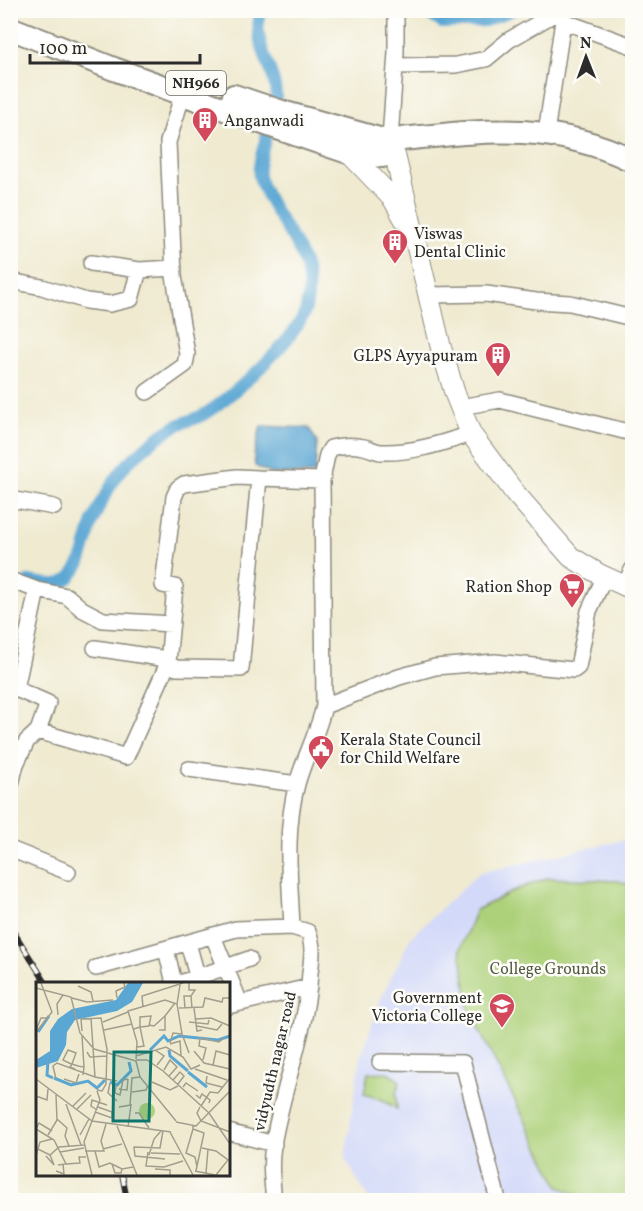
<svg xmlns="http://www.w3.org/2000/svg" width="643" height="1211" font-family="Vollkorn,serif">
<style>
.built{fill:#d3d9f9}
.green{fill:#add17a;stroke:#6c7e52;stroke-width:1.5}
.water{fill:#5ba7d4;stroke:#436980;stroke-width:1.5}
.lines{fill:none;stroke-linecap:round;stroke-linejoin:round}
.canal{stroke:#5ba7d4;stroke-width:12}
.minor-casing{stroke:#8d8a7e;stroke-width:18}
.major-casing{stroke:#8d8a7e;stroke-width:22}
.highway-casing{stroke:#8d8a7e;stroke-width:26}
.minor{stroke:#fff;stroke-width:15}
.major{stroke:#fff;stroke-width:20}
.highway{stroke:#fff;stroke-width:22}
.rail-casing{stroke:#2b2b2b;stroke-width:6}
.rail{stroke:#fdfcf7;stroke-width:4;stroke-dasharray:11;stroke-linecap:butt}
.labels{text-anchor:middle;stroke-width:5;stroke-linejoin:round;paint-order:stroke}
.shield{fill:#fdfcf7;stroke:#6a6a68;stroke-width:1.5}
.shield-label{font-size:15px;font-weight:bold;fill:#2b2b2b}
.poi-label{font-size:16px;fill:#2b2b2b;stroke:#fdfcf7;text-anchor:start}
.park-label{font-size:16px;fill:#525d43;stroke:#fdfcf7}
.street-label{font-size:16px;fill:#2b2b2b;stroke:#fdfcf7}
.inset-river{fill:none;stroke:#5ba7d4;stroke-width:3}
.inset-road{fill:none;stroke:#a19e8e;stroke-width:1.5}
.view{fill:#0f766e;fill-opacity:0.15;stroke:#0f766e;stroke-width:3}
.inset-edge{fill:none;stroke:#2b2b2b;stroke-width:3}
</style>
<rect width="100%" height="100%" fill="#fdfcf7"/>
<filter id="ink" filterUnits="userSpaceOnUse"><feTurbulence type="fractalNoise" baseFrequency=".0167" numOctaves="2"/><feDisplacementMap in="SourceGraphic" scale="12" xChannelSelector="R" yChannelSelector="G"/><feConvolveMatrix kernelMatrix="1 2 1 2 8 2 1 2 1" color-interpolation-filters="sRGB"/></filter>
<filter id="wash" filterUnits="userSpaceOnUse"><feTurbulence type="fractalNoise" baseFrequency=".008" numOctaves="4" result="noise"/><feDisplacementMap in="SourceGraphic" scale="24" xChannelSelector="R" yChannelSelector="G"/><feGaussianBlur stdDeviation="1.35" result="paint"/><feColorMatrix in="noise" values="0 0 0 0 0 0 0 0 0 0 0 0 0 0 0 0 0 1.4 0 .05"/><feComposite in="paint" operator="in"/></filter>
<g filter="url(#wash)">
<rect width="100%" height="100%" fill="#efead0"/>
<path class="built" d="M632 838V1200H369L345 1159 360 1060 381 998 411 937 479 873Z"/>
<path class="green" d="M548 878 619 881 632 886V1198L625 1200H589L559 1187 470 1012 460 949 476 910 518 889Z
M386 1072 400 1081 396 1093 397 1109 383 1100 364 1094 368 1073Z"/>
<path class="water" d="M261 426 309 428 317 442 315 474H272L255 466 254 455Z"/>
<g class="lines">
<path class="canal" d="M261 10C250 42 276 67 276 97
M422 10 442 23 485 21 513 10
M29 581C39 583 56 587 65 581 84 569 86 540 93 521 102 500 112 480 128 463 142 450 161 433 178 425 186 421 196 419 203 415 229 400 299 337 306 308 317 262 289 238 270 201 266 194 261 184 259 176 257 164 264 147 266 136"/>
</g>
</g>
<g filter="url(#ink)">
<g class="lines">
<g class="minor-casing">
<path id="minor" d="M557 15 563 21 632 46
M395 66 456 65 486 59 509 40 561 10
M546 133 563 21
M390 139 396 52V10
M91 263 139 270
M10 281 42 287 86 301 110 304 131 299 139 270 174 268
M429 295 486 294 536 301 570 303 632 318
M147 392 185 365 187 354 174 276 168 142 183 93
M460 407 500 400 632 433
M10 499 54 507
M10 580 37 590 67 596 82 609 103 620 172 624
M625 585 632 570
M37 590 16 689 48 703 38 731 126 757 168 663 175 587 163 585 174 497 178 488 184 484 237 477 259 478
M95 648 160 658 176 668 241 669 259 478 322 480
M324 706 399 677 435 667 495 662 574 670 578 667 589 611 605 576
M10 762 16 764 10 788
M16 764 27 741 38 731
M189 769 297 784
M10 849 68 872
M292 927C290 880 284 831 297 784 304 758 318 733 324 706L322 480 327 455 331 448C342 445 353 445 364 447 370 448 376 452 382 452 413 453 442 443 471 434
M213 936 240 1003
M188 943 199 983
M166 949 174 983
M96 968 236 929 292 927 308 932C314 945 312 958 310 973 306 1034 283 1085 273 1145 270 1164 272 1181 274 1200
M180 983 249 959
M228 1006 309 987
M380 1062 463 1063 498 1200
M228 1132 274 1144"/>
</g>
<g class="major-casing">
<path id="major" d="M348 152 393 199 405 220
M395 155 441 348 455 394 471 434 515 493 571 557 599 574 632 589"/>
</g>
<g class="highway-casing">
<path id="highway" d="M10 28 114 69 280 129 348 152 383 156
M234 96 282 112 383 140
M393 140C481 131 549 120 632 160"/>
</g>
<use href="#minor" class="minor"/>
<use href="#major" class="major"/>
<use href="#highway" class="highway"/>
<g class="rail-casing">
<path id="rail" d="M10 926 46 983
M122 1174 127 1200"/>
</g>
<use href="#rail" class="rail"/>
</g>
</g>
<defs>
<g id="building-pin" transform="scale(1.35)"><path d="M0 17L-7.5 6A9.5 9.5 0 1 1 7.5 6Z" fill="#d1495b" stroke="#fdfcf7"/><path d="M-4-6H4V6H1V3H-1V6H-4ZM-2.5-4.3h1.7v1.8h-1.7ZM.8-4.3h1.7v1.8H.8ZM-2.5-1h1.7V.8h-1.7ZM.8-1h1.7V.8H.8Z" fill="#fff"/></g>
<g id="supermarket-pin" transform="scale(1.35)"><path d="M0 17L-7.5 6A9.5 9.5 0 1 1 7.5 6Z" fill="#d1495b" stroke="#fdfcf7"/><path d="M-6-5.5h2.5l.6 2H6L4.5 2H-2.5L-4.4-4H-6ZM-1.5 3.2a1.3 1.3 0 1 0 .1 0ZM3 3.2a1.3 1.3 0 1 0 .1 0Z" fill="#fff"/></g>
<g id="civic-pin" transform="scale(1.35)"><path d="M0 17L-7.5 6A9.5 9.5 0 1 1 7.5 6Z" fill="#d1495b" stroke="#fdfcf7"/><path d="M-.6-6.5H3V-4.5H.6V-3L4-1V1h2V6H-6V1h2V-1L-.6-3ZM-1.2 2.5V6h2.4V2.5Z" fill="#fff"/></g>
<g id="university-pin" transform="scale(1.35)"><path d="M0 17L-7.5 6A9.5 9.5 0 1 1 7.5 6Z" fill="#d1495b" stroke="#fdfcf7"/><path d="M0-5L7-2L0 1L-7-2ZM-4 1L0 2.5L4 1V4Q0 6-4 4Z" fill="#fff"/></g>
</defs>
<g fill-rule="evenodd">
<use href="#building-pin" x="205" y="120"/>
<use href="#building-pin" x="395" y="242"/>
<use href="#building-pin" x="498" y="355"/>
<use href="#supermarket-pin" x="572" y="586"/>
<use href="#civic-pin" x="321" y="748"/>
<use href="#university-pin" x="502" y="1006"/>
</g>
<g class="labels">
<rect class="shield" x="166" y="71" width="60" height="24" rx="4.5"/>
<g class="shield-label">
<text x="196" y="88">NH966</text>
</g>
<g class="poi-label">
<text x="224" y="126">Anganwadi</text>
<text x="414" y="239">Viswas<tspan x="414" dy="18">Dental Clinic</tspan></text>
<text x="478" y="361" text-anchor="end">GLPS Ayyapuram</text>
<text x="552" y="592" text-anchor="end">Ration Shop</text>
<text x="340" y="745">Kerala State Council<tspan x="340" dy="18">for Child Welfare</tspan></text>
<text x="482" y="1003" text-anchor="end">Government<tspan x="482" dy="18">Victoria College</tspan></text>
</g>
<g class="park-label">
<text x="548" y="974">College Grounds</text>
</g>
<g class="street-label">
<text transform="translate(274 1061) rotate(-77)" y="6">vidyudth nagar road</text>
</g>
</g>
<g transform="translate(36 982)">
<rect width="194" height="194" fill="#efead0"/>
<path d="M103 129a8 8 0 1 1 16 0a8 8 0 1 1-16 0Z" fill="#add17a"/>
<path d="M92 1H107L96 20 81 29 39 38 31 50 30 63 22 79 0 86V78L14 69V49L22 37 36 27 80 18Z" fill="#5ba7d4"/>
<path class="inset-river" d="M2 50 13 34M114 68 128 54 132 59 143 54 182 58 194 54M133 68 134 74 152 89M12 79 11 93 17 96M152 90 171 105M18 96 35 103 52 99 61 106 69 98M74 100 81 103 95 89 93 80"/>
<path class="inset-road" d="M153 1V8H159L155 14M42 4 55 10 57 19M0 6 35 15 44 51 58 67 100 79M36 16 51 20 77 18M81 16 80 9 89 5 88 1M141 22 144 3M107 25 106 14 147 1M143 26 167 25 169 16 186 20 187 16H194M149 26 148 14H155L156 26M158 26 161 49 166 48M22 33 21 22 27 13M55 36 59 95 81 99M160 37 175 36 194 44M67 40 92 30M153 40 172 42 173 38M113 43 118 44 129 34M161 44 181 48 186 42M98 47 104 45 113 44 115 34 104 35V45L108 64 101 65M0 48 5 36H12M68 48 96 42M123 48H129V34L139 21M46 49 45 37 65 36 71 67 70 102 66 109 61 108M0 50 16 30 5 1M146 52 153 71M46 54 48 85M134 62 144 59 145 74M119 68 128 74 121 83M158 69 168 81 194 87M51 70 54 75 71 74M100 74 130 65 147 75 155 87 164 83M100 77 101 60 92 29 129 18 141 22 146 52 137 51 134 61M100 78H111L127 89 173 131 194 162M167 78 170 66 163 64 164 56 183 60 188 56M100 79 104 95 140 139M177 83 180 69 194 73M39 87 34 85 36 82 40 71 32 68 27 78 33 81 42 84 48 85 47 93M159 87 191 98M128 88 134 78 141 85 133 94M171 94 170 101 186 105M0 97 56 139 135 150M20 97 17 84 21 81 59 95M28 97 40 101 43 92M137 98 144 90 148 94 142 102M116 100 134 108 142 104M74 101 72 111 81 119M80 103 79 111 84 113 87 98 92 97M147 105 150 101 162 109M83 107 91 108 92 97M96 110 110 108 112 103M160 113 164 116 166 112 174 118 173 121M0 114 11 118 12 107M30 122 45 163M94 123 96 96 104 95M37 124 50 111M165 124 174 110 182 111 194 96M83 125 95 123 92 145M164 125 161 131 165 139 194 150M41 127 55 113M61 128 55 124 56 118 71 123M59 130 76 136V130L62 125M99 131H103L113 146M21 137 31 146 29 154 33 164M140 140 160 144 194 109M157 143V147L168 151 160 189M81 144 101 193M0 147 18 158 30 182 22 183M0 147 3 141 16 149M157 147 150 171 159 175 161 185M127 149 124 166 98 165 99 174 129 177M134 150 157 193M12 153 21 138 20 113M44 153 53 137M166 166 180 169 192 178 180 193M2 167 4 160 16 157M67 167 86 162M49 169H68L65 159 70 142M59 169 63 185 74 181 86 187 97 185M24 170 48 166M112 170 110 184 128 185 147 179M115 171 144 172M0 173 2 167 14 173 23 165 48 163M113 173 118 157 125 149M10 174 18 183 14 173M30 182 44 181 43 175H50M76 182 79 191H85L86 187M119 187 134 188V193M20 189 28 192 27 182M159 189 179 193M170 191 172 167M56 193 48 160 64 118 61 109"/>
<path class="view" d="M78 70H115L113 139H77Z"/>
<rect width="194" height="194" class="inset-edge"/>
</g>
<rect width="643" height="1211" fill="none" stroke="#fdfcf7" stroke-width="36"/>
<g transform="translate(586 57) rotate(359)" stroke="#fdfcf7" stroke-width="4.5" paint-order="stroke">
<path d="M0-4.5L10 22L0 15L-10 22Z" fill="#2b2b2b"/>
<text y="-9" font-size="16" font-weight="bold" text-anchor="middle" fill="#2b2b2b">N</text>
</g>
<path d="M30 54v9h170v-9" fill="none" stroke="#2b2b2b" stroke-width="3"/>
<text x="39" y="54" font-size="18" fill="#2b2b2b" stroke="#fdfcf7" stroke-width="4.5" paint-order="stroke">100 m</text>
</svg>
